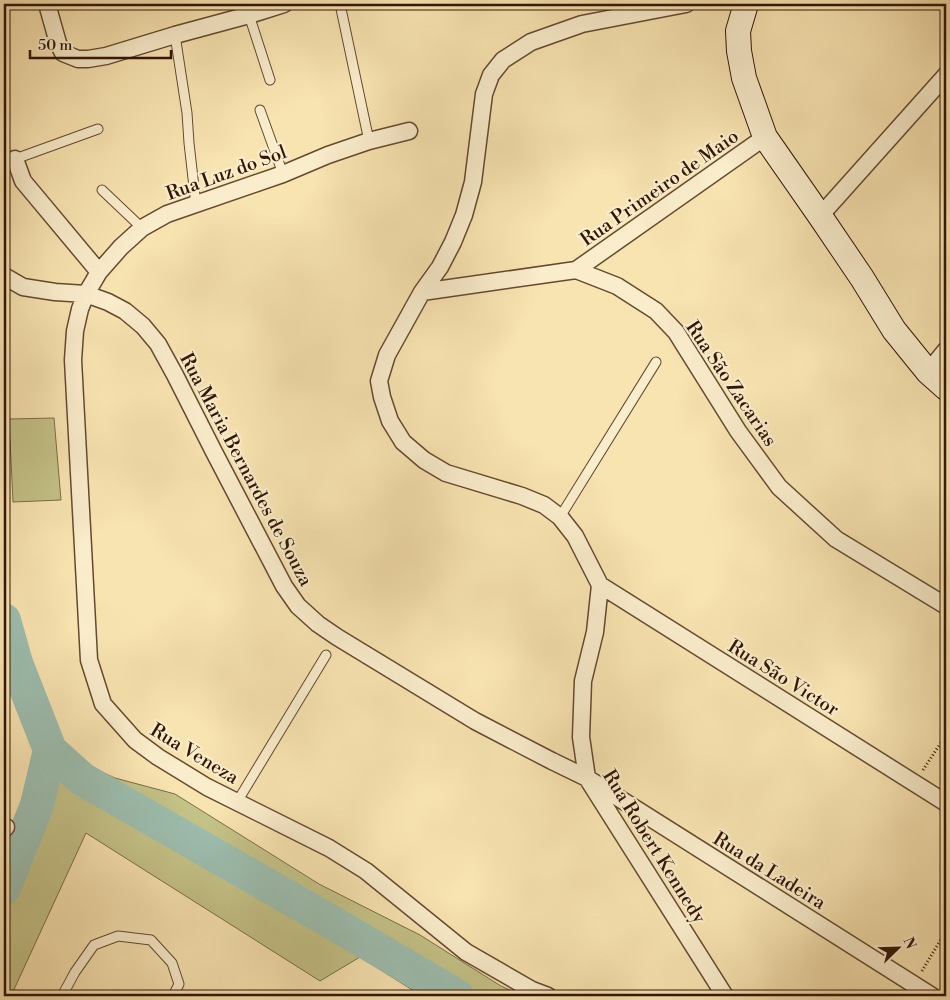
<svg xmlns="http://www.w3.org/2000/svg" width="950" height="1000" font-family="'Libre Bodoni',serif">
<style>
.green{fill:#c4c287;stroke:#7a6c46}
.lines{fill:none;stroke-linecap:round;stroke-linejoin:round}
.river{stroke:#9dbeaf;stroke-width:34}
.lane-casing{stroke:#634a2f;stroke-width:11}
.street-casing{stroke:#634a2f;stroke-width:19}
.secondary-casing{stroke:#311604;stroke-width:26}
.path{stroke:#311604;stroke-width:3;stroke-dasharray:1 2.5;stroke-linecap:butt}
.lane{stroke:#faedcc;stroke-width:9}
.street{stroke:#faedcc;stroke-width:16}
.secondary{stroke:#faedcc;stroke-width:24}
.labels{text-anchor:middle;stroke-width:4.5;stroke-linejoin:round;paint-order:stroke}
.street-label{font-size:19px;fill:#311604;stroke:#faedcc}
</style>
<rect width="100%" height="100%" fill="#f8e4b1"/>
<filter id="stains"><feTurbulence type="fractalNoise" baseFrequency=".004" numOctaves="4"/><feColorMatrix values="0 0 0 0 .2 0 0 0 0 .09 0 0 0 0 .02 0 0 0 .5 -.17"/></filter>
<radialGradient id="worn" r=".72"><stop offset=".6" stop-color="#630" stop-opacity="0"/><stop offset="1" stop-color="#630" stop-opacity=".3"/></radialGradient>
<path class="green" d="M54 418 61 500 13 502 9 419Z
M80 762 115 778 175 794 319 884 420 935 501 986 523 996H422L360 957 320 981 86 833 11 996H4V867L56 770Z"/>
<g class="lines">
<path class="river" d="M4 620 16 663 50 750 37 805 4 888
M50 750 82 779 328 920 457 996"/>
<g class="lane-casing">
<path id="lane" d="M340 4 369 141
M249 15 270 80
M175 35 187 113 189 143 196 205
M260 110 283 174
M4 163 98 129
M102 190 142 228
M560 517 656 362
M237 802 326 655
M62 996 75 972 94 945 118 936 151 940 172 963 179 984 173 996"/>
</g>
<g class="street-casing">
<path id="street" d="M47 4 58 43 63 53 78 59H88L106 56 175 35 249 15 284 4
M686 4 582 24 531 42 503 60 491 75 484 94 473 182 464 215 453 242 440 267 422 292 387 355 379 381 382 397 390 421 403 442 424 460 446 473 522 496 544 505 560 517 575 536 600 585 595 632 583 681 581 737 587 778 725 996
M409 131 369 141 328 155 283 174 167 214 142 228 121 247 99 272 86 294 80 309 75 331 73 360 89 660 103 704 135 740 158 757 207 787 329 848 366 871 466 952 532 990 548 996
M15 159 23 181 99 272
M820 216 946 75
M576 270 765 137
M4 276 23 287 55 292 86 294 108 302 125 311 143 326 158 344 175 375 214 452 284 586 298 606 318 624 337 637 475 721 552 761 587 778 932 996
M422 292 576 270 617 286 656 311 676 332 738 431 779 487 836 539 946 606
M928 372 946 350
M600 585 946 803
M4 829 6 827"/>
</g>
<g class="secondary-casing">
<path id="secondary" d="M746 4 738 31 739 51 744 78 765 137 820 216 862 278 894 330 928 372 946 388"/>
</g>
<path class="path" d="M923 770 946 735
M922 971 946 931"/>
<use href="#lane" class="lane"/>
<use href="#street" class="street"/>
<use href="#secondary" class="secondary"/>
</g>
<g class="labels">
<g class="street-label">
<text transform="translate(226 172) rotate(-20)" y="7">Rua Luz do Sol</text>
<text transform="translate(659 187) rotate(-35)" y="7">Rua Primeiro de Maio</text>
<text transform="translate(732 383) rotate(56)" y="7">Rua São Zacarias</text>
<text transform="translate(247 469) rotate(62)" y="7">Rua Maria Bernardes de Souza</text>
<text transform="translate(784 677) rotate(32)" y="7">Rua São Victor</text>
<text transform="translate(195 753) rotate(31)" y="7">Rua Veneza</text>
<text transform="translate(655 846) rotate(58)" y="7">Rua Robert Kennedy</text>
<text transform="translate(770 870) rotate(32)" y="7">Rua da Ladeira</text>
</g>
</g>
<rect width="950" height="1000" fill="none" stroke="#f8e4b1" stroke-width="20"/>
<rect x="5" y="5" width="940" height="990" fill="none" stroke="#311604" stroke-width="2.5"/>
<rect x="10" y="10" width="930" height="980" fill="none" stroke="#311604"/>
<g transform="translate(898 948) rotate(67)" stroke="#faedcc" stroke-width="4" paint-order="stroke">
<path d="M0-4L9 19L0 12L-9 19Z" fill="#311604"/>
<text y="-8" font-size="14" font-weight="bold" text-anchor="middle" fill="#311604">N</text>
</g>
<path d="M30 50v8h141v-8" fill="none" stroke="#311604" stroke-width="2.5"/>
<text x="38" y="50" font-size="15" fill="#311604" stroke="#faedcc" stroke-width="4" paint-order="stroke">50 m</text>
<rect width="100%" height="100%" filter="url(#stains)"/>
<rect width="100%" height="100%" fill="url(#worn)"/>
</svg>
